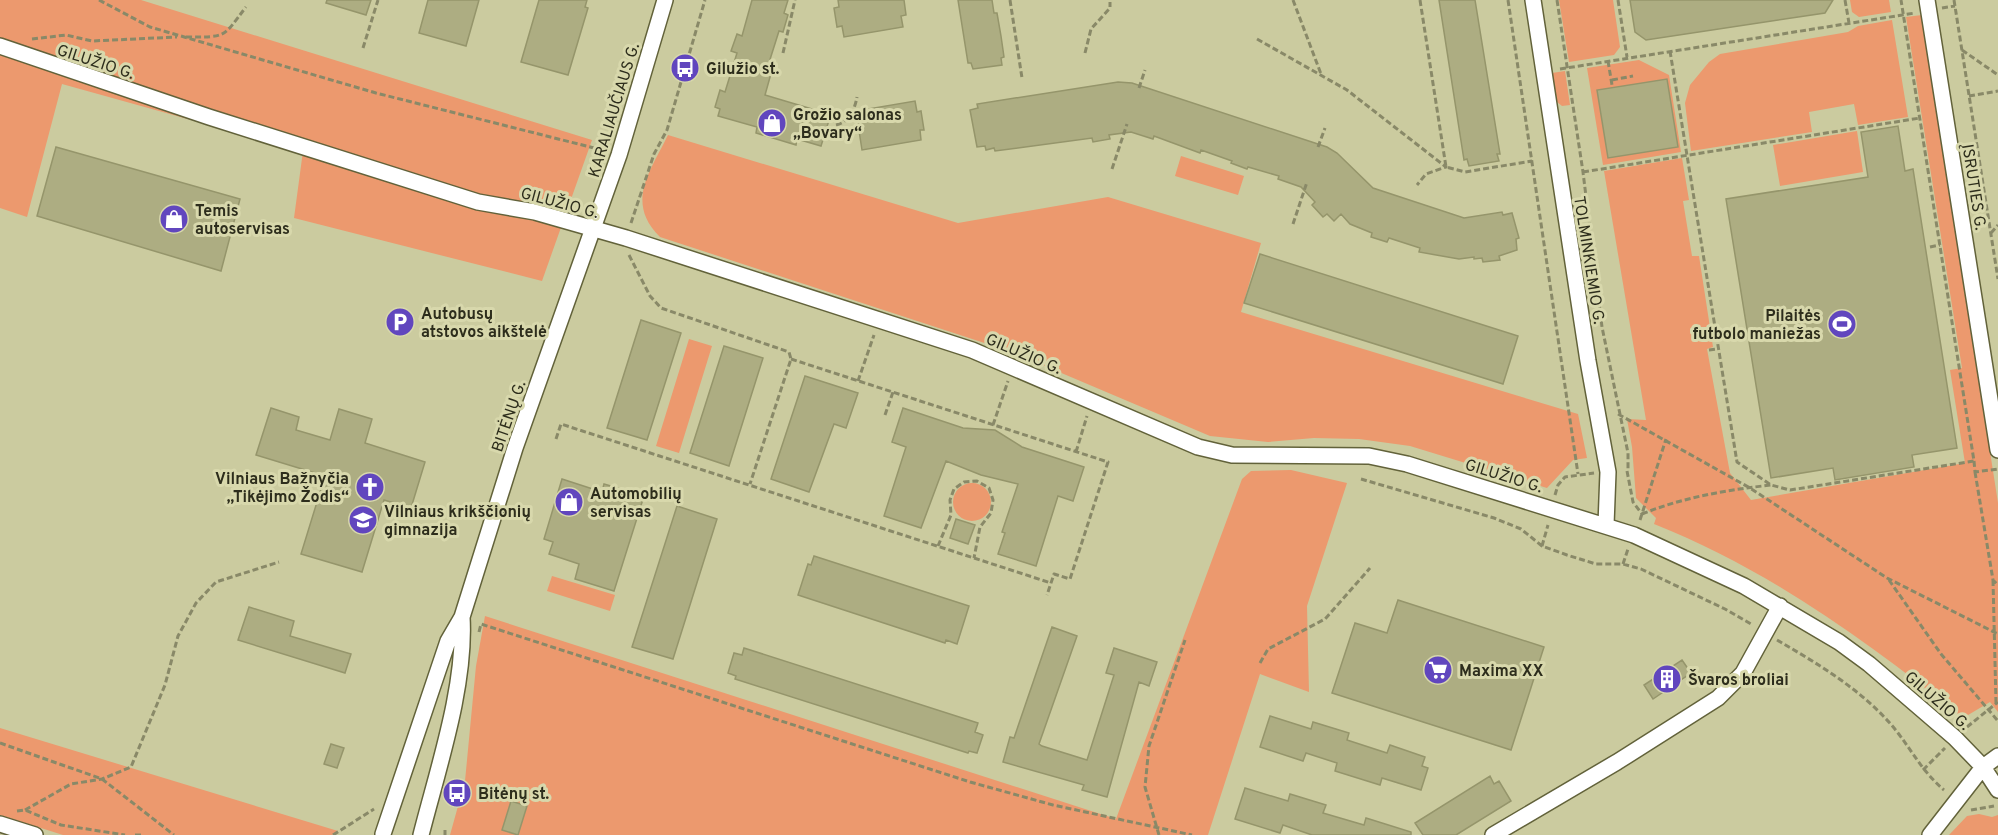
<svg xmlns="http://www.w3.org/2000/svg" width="1998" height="835" font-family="Overpass,sans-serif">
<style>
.green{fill:#ec996e}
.building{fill:#adad82;stroke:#95956b;stroke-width:1.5}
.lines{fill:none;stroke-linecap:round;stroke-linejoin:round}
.street-casing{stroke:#62623a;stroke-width:18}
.path{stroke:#898968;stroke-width:3;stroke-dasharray:6 3;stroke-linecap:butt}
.street{stroke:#fff;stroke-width:15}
.labels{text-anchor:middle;stroke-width:6;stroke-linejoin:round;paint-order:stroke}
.street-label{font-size:16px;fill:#2d2d1c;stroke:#d8d8ac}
.poi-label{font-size:16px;font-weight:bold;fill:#2d2d1c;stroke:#d8d8ac;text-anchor:start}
</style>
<rect width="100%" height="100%" fill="#cbcb9f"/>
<path class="green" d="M0 0H141L592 140 542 281 294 218 303 151 62 84 27 217 0 208Z
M1559 0H1613L1620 47 1614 55 1569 62Z
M1850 0H1889L1891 12 1859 17 1852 12Z
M1922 15 1998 503V712L1990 702 1963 718C1868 642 1768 569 1654 524L1656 518 1636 498 1632 447 1627 419 1646 420 1604 171 1682 158 1689 200 1683 201 1692 256H1699L1713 347 1707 349 1730 473 1751 500 1965 463 1950 370 1962 368 1906 17Z
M1892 20 1908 117 1858 125 1854 104 1809 112 1812 132 1691 151 1685 103 1690 85 1709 62 1720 54 1848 32 1858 26Z
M1639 60 1669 75 1681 152 1603 165 1587 68Z
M1565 71 1570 105 1562 106 1557 102 1552 73Z
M1857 131 1863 172 1780 186 1773 145Z
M668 135 958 223 1108 197 1261 243 1241 312 1578 414 1587 458 1573 460 1547 488 1410 446 1359 439 1314 438 1268 442 1210 436 1012 352 660 237C625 202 650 172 668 135Z
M1181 156 1244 176 1238 195 1175 176Z
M689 339 712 346 679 453 656 446Z
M1291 470 1347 483 1307 606 1309 692 1260 674 1208 835H450L465 781 476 666 485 616 1116 819 1242 479 1251 471Z
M953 502a19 19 0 1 1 38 0a19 19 0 1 1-38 0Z
M552 576 615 595 610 611 547 591Z
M0 728 338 831 332 835H63L0 815Z
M1979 814 1992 817 1998 815V835H1949L1967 816Z"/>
<path class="building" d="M327 0H371L366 15 326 3Z
M428 0H479L466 46 419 33Z
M539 0H587L585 7 588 8 568 75 521 62Z
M752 0H788L784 13 788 15 783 32 779 31 767 69 772 70 765 95 822 112 821 114 830 117 821 146 797 139 796 145 756 133 757 127 718 116 720 109 715 107 720 90 725 92 737 53 731 51 737 34 742 36Z
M838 0H904L906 15 901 16 903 27 844 37 842 26 837 27 834 8 839 7Z
M958 0H992L994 13H997L1001 36 1004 57 1001 58 1002 65 973 69 971 63H968Z
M1439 0H1475L1500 154H1497L1499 161 1469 166 1467 159 1464 160Z
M1630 0H1833L1825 13 1646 40 1635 32Z
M1667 79 1678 147 1608 158 1597 90Z
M1118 82 1132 83 1327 147 1337 153 1373 188 1464 218 1502 212 1503 215 1512 213 1519 238 1516 239 1517 250 1499 256 1500 260 1483 262 1482 258 1474 259V257L1459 259 1419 252 1420 248 1389 238 1387 242 1371 237 1372 233 1350 224 1341 214 1334 221 1327 214 1323 217 1312 205 1315 202 1301 187 1278 179 1279 176 1248 167 1247 169 1231 163 1232 161 1201 150 1200 153 1154 136 1153 139 1131 132 1109 135 1110 139 1093 142 1092 138 995 151 994 148 986 150 985 146 977 147 970 110 978 108 977 104Z
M915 101 917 112 921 111 924 130H920L921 140 862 150 856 111Z
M1898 126 1905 171 1913 169 1957 448 1912 455 1914 467 1835 480 1833 468 1771 478 1726 199 1868 177 1861 132Z
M56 147 240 199 221 271 37 216Z
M1260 254 1518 336 1503 384 1244 303Z
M641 320 681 333 647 440 607 428Z
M724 346 763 358 729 466 690 453Z
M805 376 858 393 846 428 834 424 809 492 771 479Z
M271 408 299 417 296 430 330 440 339 409 372 419 365 443 425 462 411 508 384 500 362 572 301 554 325 476 256 455Z
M903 408 963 428 995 430 1022 447 1084 467 1073 501 1058 496 1036 566 998 554 1005 533 1002 532 1018 484 981 475 946 461 921 528 884 516 906 447 892 442Z
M562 479 602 492 604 484 644 496 614 591 575 579 579 564 549 554 553 542 544 539Z
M677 506 717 519 673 659 632 647Z
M956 519 975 525 968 544 950 538Z
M814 556 969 606 957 644 946 640 945 643 798 595 808 564 811 565Z
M1398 600 1544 647 1511 750 1332 693 1355 623 1387 633Z
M249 607 294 621 290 636 351 654 345 673 238 640Z
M1052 627 1077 636 1039 744 1042 746 1087 760 1114 675 1106 673 1114 648 1157 662 1149 686 1139 682 1107 797 1082 790 1084 785 1003 762 1010 737 1014 738Z
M744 648 978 723 975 732 983 735 977 753 969 751 968 753 735 679 736 676 728 673 734 653 742 655Z
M1682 660 1691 673 1653 699 1644 685Z
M1270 716 1311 729 1313 722 1349 733 1347 740 1387 753 1390 745 1425 757 1422 766 1428 768 1421 790 1382 778 1380 785 1335 771 1337 763 1306 753 1303 761 1260 747Z
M331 744 344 748 337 768 324 764Z
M1490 776 1494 784 1499 781 1511 801 1456 835H1423L1415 823Z
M1245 788 1288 801 1290 794 1326 805 1323 813 1364 825 1366 818 1411 832V835H1312L1283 825 1280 833 1235 819Z
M511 801 527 806 518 835 502 830Z"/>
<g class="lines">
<g class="street-casing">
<path id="street" d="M1533 0 1588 361 1608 472 1606 525
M1927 0 1998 450
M0 46 209 117 478 202 535 212 626 238 972 350 1198 447 1232 455 1369 456 1407 464 1634 535 1744 586 1839 642 1869 664 1955 738 1983 767 1998 790
M0 824 35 835
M383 834 448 641 462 617 515 448 619 155 665 0
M421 835C438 768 466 686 462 617
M1493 835 1617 762 1718 698 1743 673 1780 606
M1930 835 1983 767 1998 756"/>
</g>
<path class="path" d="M99 0 150 27 376 93 606 151
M1010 0 1022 78
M1293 0 1321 74
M1420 0 1446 167 1465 172 1532 161
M1508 0 1578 474
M1557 0 1583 172 1602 327 1628 453V471
M1618 0 1627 57
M1845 0 1849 23
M1954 0 1998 279
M1942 8 1955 6
M186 37C228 37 222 38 246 7
M32 39 66 35 92 41 177 37
M1257 39 1347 90 1446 167 1426 174 1417 185
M363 48 378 0
M1962 50 1998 75
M1670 51 1737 462 1771 485 1790 490 1974 461 1901 0
M783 53 795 0
M1085 53 1091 29 1110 8V2
M1608 61 1612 85
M1560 69 1915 13
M1612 80 1633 76
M1139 88 1145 70
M1969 96 1998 91
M836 125C849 122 855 109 857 97
M1318 147 1325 128
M1112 169 1127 124
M1583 172 1920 118
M631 223 654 154 667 130 705 0
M1293 224 1307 182
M1991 233 1998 225
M1930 247 1940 245
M629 255 650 296 661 308 789 352 791 359 750 484
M1709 350 1717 349
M791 359 1108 462 1070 579 1054 574 1047 595
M858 381 874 335
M1618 414 1750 488 1887 578 1998 634
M885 415 893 392
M993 425 1008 381
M556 439 561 424 1051 583
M1076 452 1087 416
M1974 461 1975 472 1998 469
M1627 471 1633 502 1642 514
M1975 472 1993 580 1998 585
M1361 479 1494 518 1521 529 1542 546 1567 555 1596 564H1623L1641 569 1725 609 1751 624
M1555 495 1558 485 1565 477 1594 473
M1642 514C1684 497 1727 490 1771 485
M1640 520 1666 439
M938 546 951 515 950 500 954 489 964 482 977 481 989 488 993 500 991 513 980 527 974 558
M1542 546 1548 525
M1623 564 1628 549
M1889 580 1941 654 1998 721
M1993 580 1996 703
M479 632 481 624 970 782 1053 805 1192 835
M1777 640C1820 665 1867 693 1898 733 1914 754 1923 772 1944 790
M1260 663 1268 649 1325 619 1370 568
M1967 727 1998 702
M0 743 102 779 174 835
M1923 770 1945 748
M25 810 71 784 102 779 131 767 165 685 178 636 196 603 216 582 279 562
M1971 810 1994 806
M17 811 25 810 61 825 125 835
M135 835H144
M333 835 374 809
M445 835V830
M1159 835 1145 787 1149 746 1185 640"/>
<use href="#street" class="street"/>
</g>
<defs>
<g id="bus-disc" transform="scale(1.5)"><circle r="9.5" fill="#6146be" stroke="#d8d8ac"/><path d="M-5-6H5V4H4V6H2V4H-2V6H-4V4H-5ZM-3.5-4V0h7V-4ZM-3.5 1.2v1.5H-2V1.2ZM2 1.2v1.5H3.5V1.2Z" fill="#fff"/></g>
<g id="shop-disc" transform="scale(1.5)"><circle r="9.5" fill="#6146be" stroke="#d8d8ac"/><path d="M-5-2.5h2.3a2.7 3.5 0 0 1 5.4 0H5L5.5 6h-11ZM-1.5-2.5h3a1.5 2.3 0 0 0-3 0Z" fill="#fff"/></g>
<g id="parking-disc" transform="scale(1.5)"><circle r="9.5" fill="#6146be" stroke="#d8d8ac"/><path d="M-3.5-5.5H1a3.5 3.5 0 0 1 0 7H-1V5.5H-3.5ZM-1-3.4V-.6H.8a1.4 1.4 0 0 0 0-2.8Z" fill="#fff"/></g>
<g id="stadium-disc" transform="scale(1.5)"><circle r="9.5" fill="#6146be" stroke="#d8d8ac"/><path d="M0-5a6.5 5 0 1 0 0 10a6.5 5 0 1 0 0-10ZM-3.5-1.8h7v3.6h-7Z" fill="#fff"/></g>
<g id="church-disc" transform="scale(1.5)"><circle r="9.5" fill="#6146be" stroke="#d8d8ac"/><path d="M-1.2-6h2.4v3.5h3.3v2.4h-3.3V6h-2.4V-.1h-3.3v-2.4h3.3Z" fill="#fff"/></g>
<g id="school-disc" transform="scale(1.5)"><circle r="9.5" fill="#6146be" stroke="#d8d8ac"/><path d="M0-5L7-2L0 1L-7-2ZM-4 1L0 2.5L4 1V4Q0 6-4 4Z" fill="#fff"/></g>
<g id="supermarket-disc" transform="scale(1.5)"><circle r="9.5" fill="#6146be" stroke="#d8d8ac"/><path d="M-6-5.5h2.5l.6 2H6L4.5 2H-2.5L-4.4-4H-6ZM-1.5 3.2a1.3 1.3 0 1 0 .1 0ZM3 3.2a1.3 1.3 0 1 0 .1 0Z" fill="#fff"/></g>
<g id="building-disc" transform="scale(1.5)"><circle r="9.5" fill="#6146be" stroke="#d8d8ac"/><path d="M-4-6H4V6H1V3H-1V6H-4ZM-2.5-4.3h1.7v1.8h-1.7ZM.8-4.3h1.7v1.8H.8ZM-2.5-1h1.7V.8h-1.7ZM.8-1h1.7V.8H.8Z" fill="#fff"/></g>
</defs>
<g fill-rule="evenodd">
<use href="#bus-disc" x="685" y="68"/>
<use href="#shop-disc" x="772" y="123"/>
<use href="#shop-disc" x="174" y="219"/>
<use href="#parking-disc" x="400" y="322"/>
<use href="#stadium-disc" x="1842" y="324"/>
<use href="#church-disc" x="370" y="487"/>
<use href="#shop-disc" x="569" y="502"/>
<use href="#school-disc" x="363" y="520"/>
<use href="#supermarket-disc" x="1438" y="670"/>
<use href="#building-disc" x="1667" y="679"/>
<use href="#bus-disc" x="457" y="793"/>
</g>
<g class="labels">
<g class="street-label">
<text transform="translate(96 61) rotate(18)" y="6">GILUŽIO G.</text>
<text transform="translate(613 110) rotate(-73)" y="6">KARALIAUČIAUS G.</text>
<text transform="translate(1975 187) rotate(81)" y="6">ĮSRUTIES G.</text>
<text transform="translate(560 202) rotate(15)" y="6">GILUŽIO G.</text>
<text transform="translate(1590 260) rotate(81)" y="6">TOLMINKIEMIO G.</text>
<text transform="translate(1024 353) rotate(23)" y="6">GILUŽIO G.</text>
<text transform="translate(508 416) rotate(-71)" y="6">BITĖNŲ G.</text>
<text transform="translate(1504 475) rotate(17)" y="6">GILUŽIO G.</text>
<text transform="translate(1938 700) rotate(41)" y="6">GILUŽIO G.</text>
</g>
<g class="poi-label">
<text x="706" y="74">Gilužio st.</text>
<text x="793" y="120">Grožio salonas<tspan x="793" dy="18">„Bovary“</tspan></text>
<text x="195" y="216">Temis<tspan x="195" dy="18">autoservisas</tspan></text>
<text x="421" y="319">Autobusų<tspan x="421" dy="18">atstovos aikštelė</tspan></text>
<text x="1821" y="321" text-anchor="end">Pilaitės<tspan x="1821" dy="18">futbolo maniežas</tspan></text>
<text x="349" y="484" text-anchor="end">Vilniaus Bažnyčia<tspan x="349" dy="18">„Tikėjimo Žodis“</tspan></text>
<text x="590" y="499">Automobilių<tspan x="590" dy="18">servisas</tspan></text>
<text x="384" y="517">Vilniaus krikščionių<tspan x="384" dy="18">gimnazija</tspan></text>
<text x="1459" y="676">Maxima XX</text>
<text x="1688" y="685">Švaros broliai</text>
<text x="478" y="799">Bitėnų st.</text>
</g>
</g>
</svg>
